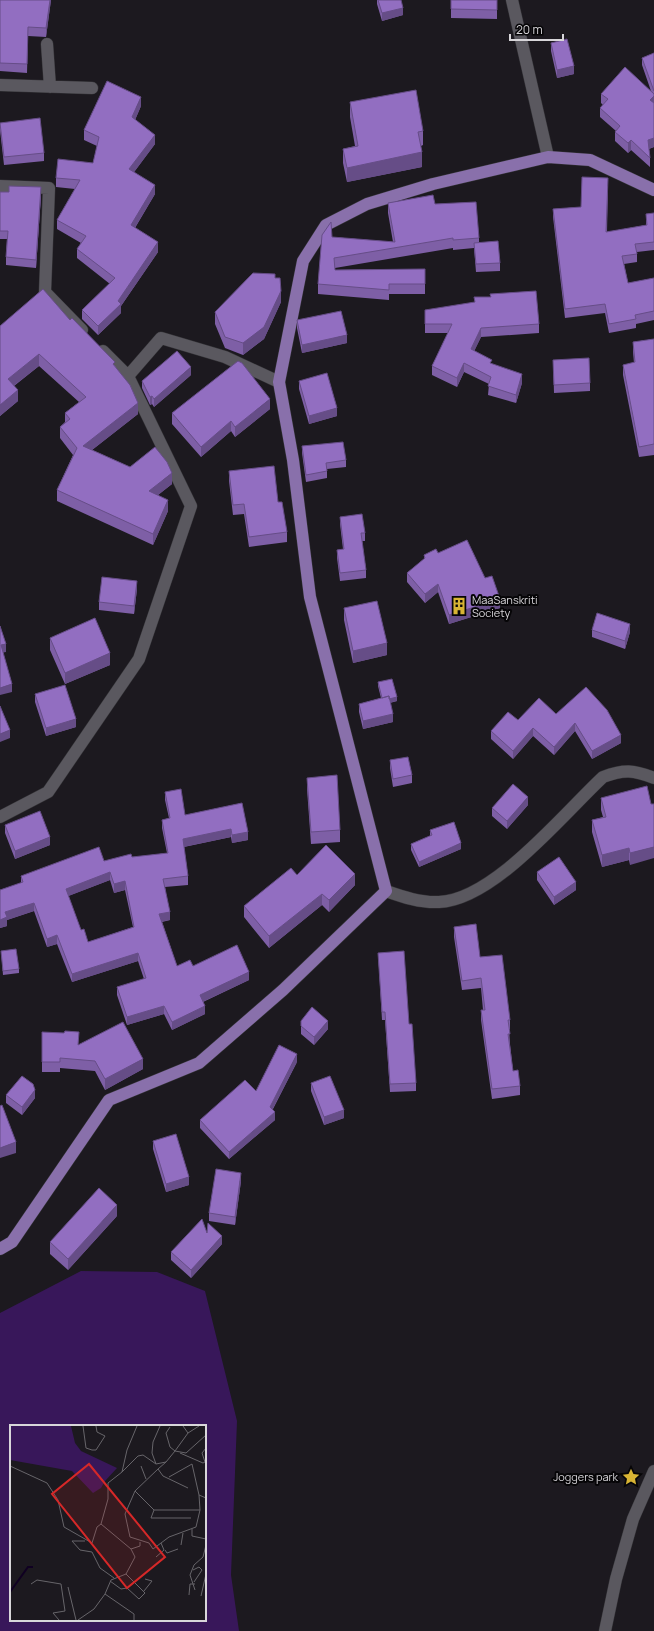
<svg xmlns="http://www.w3.org/2000/svg" width="654" height="1631" font-family="Manrope,sans-serif">
<style>
.green{fill:#38175a;fill-rule:evenodd}
.lines{fill:none;stroke-linecap:round;stroke-linejoin:round}
.minor-casing{stroke:#343337;stroke-width:13}
.secondary-casing{stroke:#343337;stroke-width:13}
.primary-casing{stroke:#343337;stroke-width:13}
.minor{stroke:#5a585f;stroke-width:12}
.secondary{stroke:#5a585f;stroke-width:12}
.primary{stroke:#8970ab;stroke-width:12}
.wall{fill:#7e5fa6;fill-rule:evenodd}
.shaded-wall{fill:#664d87}
.building{fill:#926ec1;stroke:#664d87;fill-rule:evenodd}
.labels{text-anchor:middle;stroke-width:4;stroke-linejoin:round;paint-order:stroke}
.poi-label{font-size:11px;fill:#d8d6da;stroke:#060507;text-anchor:start}
.inset-river{fill:none;stroke:#100022;stroke-width:2}
.inset-road{fill:none;stroke:#67656a;stroke-width:1}
.view{fill:#d62828;fill-opacity:0.15;stroke:#d62828;stroke-width:2}
.inset-edge{fill:none;stroke:#d8d6da;stroke-width:2}
</style>
<rect width="100%" height="100%" fill="#1c191f"/>
<path class="green" d="M81 1271 157 1272 205 1291 237 1421 231 1575 239 1631H0V1313ZM11 1426H205V1620H11Z"/>
<g class="lines">
<g class="minor-casing">
<path id="minor" d="M512 0 548 157
M47 44 50 87
M0 85 92 88
M0 186 49 188 45 292 82 330
M128 376 161 338 225 357 279 382
M0 817 48 792 139 659 191 506 128 376 103 351"/>
</g>
<g class="secondary-casing">
<path id="secondary" d="M386 891C403 897 421 903 439 902 494 900 564 813 603 777 624 769 634 770 654 778
M605 1631 616 1579 633 1519 654 1471"/>
</g>
<g class="primary-casing">
<path id="primary" d="M0 1249 12 1242 109 1100 199 1063 283 990 386 891 310 597 293 460 279 382 303 261 326 225 367 204 433 184 548 157 590 160 654 190"/>
</g>
<use href="#minor" class="minor"/>
<use href="#secondary" class="secondary"/>
<use href="#primary" class="primary"/>
</g>
<path class="wall" d="M0 0H51L46 37 28 36 27 73 0 71Z
M377 0H401L403 15 382 21 377 4Z
M451 0H497V19L451 18Z
M551 43 574 74 557 78 551 51Z
M654 53V147L649 149 650 158V167L631 150 628 153 615 141V132L616 131 600 117V108L603 105 601 103V94L651 91 642 65V58Z
M350 102 423 131V145L421 146 422 167 347 182 343 163V149L355 146 350 117Z
M141 106 135 120 155 144 134 172 155 194 135 228 158 252 121 306V313L98 335 82 319V310L110 284 77 258V249L81 243 57 229V220L75 189 56 187V178L93 163 97 146 84 140V130Z
M0 123 44 153V161L4 165 0 130Z
M608 186 607 232 646 225V214L654 213V250L637 252V262L624 264 628 283 654 278V320L636 324V328L609 333 605 313 565 318 553 217V209L581 207Z
M0 192 41 196 36 268 6 265V257L7 239H0Z
M388 203 435 204 479 238V242L500 263V271L476 272 474 248 453 250V248L335 268V270L425 269V294H389V300L318 294V284L332 237 393 242 388 213Z
M275 278 281 302 264 339 243 355 225 348 215 324V312Z
M425 310 539 324V333L481 337 474 351 492 364 522 383 516 403 488 395 489 384 464 372 457 387 432 375V366L448 333H425Z
M70 320 115 366 138 414 92 450 130 467 172 484 158 495 168 511 153 545 57 501V490L73 455 60 438V427L65 422V413L79 402 39 366 14 386 18 401 0 416V326Z
M297 320 347 343 302 353 297 328Z
M654 339V455L639 457 623 375V365L634 363 633 352V342Z
M553 360 590 383V391L554 393Z
M191 375 154 407 152 404 150 405 142 388V381Z
M299 381 337 416 309 424 299 389Z
M270 409 235 437 231 431 201 457 172 424V413Z
M302 446 346 460V467L327 469V478L306 482 302 453Z
M229 471 287 532V542L249 547 244 514 233 515 229 481Z
M340 517 365 533V541H362L366 570V578L340 581 337 558V550L343 549 340 524Z
M438 553 500 608 449 624 438 592 425 603 407 582V573L424 559V555Z
M137 589 134 614 99 610V602Z
M344 608 387 655 353 663 344 620Z
M592 630 630 632 625 649 592 637Z
M50 638 110 665 65 684 50 650Z
M378 682 397 701 390 703 393 722 363 729 359 712V704L381 698 378 686Z
M35 694 76 727 46 736 35 702Z
M556 714 621 743 592 759 575 731 554 755 533 736 513 759 491 739V731L518 720Z
M390 760 412 775V783L393 787 390 768Z
M307 778 340 830V842L311 844 307 789Z
M165 792 185 815 242 803 248 840 232 843 231 837 184 847 188 876V885L165 887 170 920 162 922 177 966H193L249 980 203 1002 205 1014 172 1030 164 1014 127 1025 117 995V987L144 979 138 961 72 982 57 944 47 947 34 911 7 920V926L0 928V890L21 883V876L104 861 167 853 162 828V820L169 818 165 800ZM110 880 114 893 125 890 133 927 88 942 81 930 68 896Z
M601 798 651 804 630 865 629 860 602 867 592 832V820L603 817 601 810Z
M528 805 507 829 492 816V808Z
M5 825 50 845 15 859 5 833Z
M430 830 461 849 419 867 411 850V844L430 836Z
M537 872 576 890 554 905 537 880Z
M297 875 355 885 329 912 322 905 269 948 244 917V906Z
M454 927 480 957 510 1020V1029H509L510 1044 513 1071 520 1086V1095L492 1099 481 1020V1010H483L481 988 462 990 454 937Z
M1 951 19 969V973L3 975Z
M378 953 409 1024 416 1083V1091L390 1092 385 1020H382Z
M301 1021 328 1029 314 1045 301 1034Z
M42 1032 79 1045 143 1069 105 1090 95 1071 60 1068V1072H42Z
M297 1062 273 1109 275 1120 229 1159 200 1128V1120L256 1091Z
M311 1083 344 1118 324 1125 311 1091Z
M6 1095 35 1098 22 1115 6 1103Z
M153 1141 189 1185 166 1192 153 1149Z
M241 1181 235 1225 209 1221V1213Z
M117 1216 68 1270 50 1254V1242Z
M222 1244 191 1278 171 1260V1252Z"/>
<path class="shaded-wall" d="M50 0H51L46 37V28Z
M403 8V15L382 21V13Z
M574 66V74L557 78V70Z
M654 96V106L650 100Z
M141 97V106L132 127V117Z
M155 135V144L129 179V169Z
M654 138V147L648 149V140Z
M631 140V150L628 153V143Z
M422 152V167L347 182V168Z
M155 185V194L131 234V225Z
M41 187V196L36 268V260Z
M158 242V252L121 306V313L98 335V326L118 301Z
M281 291V302L264 339 243 355V343Z
M481 328V337L471 358V349Z
M347 335V343L302 353V345Z
M39 354V366L8 390V379Z
M464 363V372L457 387V378Z
M191 367V375L154 407V399Z
M522 374V383L516 403V395Z
M18 390V401L0 416V405Z
M152 396V404L150 405V397Z
M270 399V409L235 437V427Z
M138 403V414L83 457V446Z
M337 408V416L309 424V416Z
M231 421V431L201 457V447Z
M172 473V484L149 502V491Z
M168 500V511L153 545V534Z
M137 581V589L134 614V606Z
M438 584V592L425 603V594Z
M500 599V608L449 624V615Z
M630 624V632L625 649V641Z
M387 643V655L353 663V651Z
M6 644V652L1 653V645Z
M110 653V665L65 684V673Z
M12 684V692L0 695V688Z
M397 697V701L383 704V700Z
M393 714V722L363 729V721Z
M76 719V727L46 736V728Z
M575 723V731L554 755V747Z
M533 728V736L513 759V751Z
M10 730V738L0 742V734Z
M621 735V743L592 759V751Z
M528 797V805L507 829V821Z
M231 829V837L183 847V839Z
M248 832V840L232 843V835Z
M50 837V845L15 859V851Z
M461 843V849L419 867V862Z
M654 847V858L630 865V853Z
M629 848V860L602 867V855Z
M110 872V880L66 897V889Z
M355 874V885L329 912V900Z
M125 881V890L114 893V884Z
M576 882V890L554 905V897Z
M322 894V905L269 948V936Z
M34 903V911L7 920V926L0 928V920L5 912Z
M170 912V920L159 922V914Z
M57 935V944L47 947V939Z
M138 953V961L72 982V974Z
M249 972V980L200 1003V995Z
M164 1006V1014L127 1025V1017Z
M205 1006V1014L172 1030V1022Z
M328 1021V1029L314 1045V1037Z
M297 1054V1062L270 1114V1107Z
M143 1059V1069L105 1090V1079Z
M35 1090V1098L22 1115V1107Z
M344 1110V1118L324 1125V1117Z
M275 1112V1120L229 1159V1152Z
M16 1142V1153L0 1158V1148Z
M241 1173V1181L235 1225V1217Z
M189 1177V1185L166 1192V1184Z
M117 1205V1216L68 1270V1259Z
M222 1236V1244L191 1278V1270Z"/>
<path class="building" d="M0 0H50L46 28 28 27 27 64 0 63Z
M378 0H401L403 8 382 13Z
M451 0H497V10L451 9Z
M567 39 574 66 557 70 551 43Z
M654 53V91L642 58Z
M625 67 654 94V96L650 100 654 103V138L648 140 650 158 631 140 628 143 615 132 620 126 600 108 608 99 601 94Z
M107 81 141 97 132 117 155 135 129 169 155 185 131 225 158 242 118 301 121 304 98 326 82 310 115 278 77 249 86 236 57 220 80 180 56 178 58 159 93 163 99 137 84 130Z
M416 90 423 131 418 132 422 152 347 168 343 149 358 146 350 102Z
M40 118 44 153 4 157 0 123Z
M582 177 608 178 606 232 647 225 646 214 654 213V242L635 244 637 254 622 256 628 283 654 278V311L635 315 636 319 609 324 605 304 565 309 553 209 581 207Z
M9 186 41 187 36 260 6 257 8 231H0V192H9Z
M433 195 435 204 476 202 479 238 453 240V238L334 258 335 270 425 269V284H389V290L318 284 322 235 331 222 332 237 395 242 388 203Z
M498 241 500 263 476 264 474 243Z
M253 273 275 274V278H280L281 291 264 327 243 343 225 337 215 312Z
M43 289 70 320 72 318 115 362 113 364 130 385 138 403 83 446 130 467 155 447 167 462 172 473 149 491 168 500 153 534 57 490 77 448 60 427 70 419 65 413 86 397 39 354 8 379 18 390 0 405V326Z
M536 291 539 324 481 328 471 349 492 360 490 363 522 374 516 395 488 386 491 377 464 363 457 378 432 366 452 324H425V310L475 302 474 297H491L490 294Z
M341 311 347 335 302 345 297 320Z
M654 339V444L639 447 623 365 635 362 633 342Z
M177 351 191 367 154 399 152 396 150 397 142 381Z
M589 358 590 383 554 385 553 360Z
M238 361 242 363 270 399 235 427 231 421 201 447 172 413Z
M327 373 337 408 309 416 299 381Z
M343 442 346 460 326 463 327 471 306 475 302 446Z
M274 466 278 502H282L287 532 249 537 244 504 233 505 229 471Z
M362 514 365 533H361L366 570 340 573 337 550 344 549 340 517Z
M467 540 485 578 492 576 500 599 449 615 438 584 425 594 407 573 425 558 424 555 436 549 438 553Z
M102 577 137 581 134 606 99 602Z
M377 601 387 643 353 651 344 608Z
M597 613 630 624 625 641 592 630Z
M95 618 110 653 65 673 50 638Z
M0 626 6 644 1 645 12 684 0 688Z
M392 679 397 697 389 699V696L382 698 378 682Z
M65 685 76 719 46 728 35 694Z
M586 687 607 710 621 735 592 751 575 723 554 747 533 728 513 751 491 731 508 712 518 720 539 698 556 714Z
M389 696 393 714 363 721 359 704Z
M0 706 10 730 0 734Z
M408 757 412 775 393 779 390 760Z
M337 775 340 830 311 832 307 778Z
M513 784 528 797 507 821 492 808Z
M647 786 651 804H654V847L630 853 629 848 602 855 592 820 606 817 601 798Z
M181 789 185 815 242 803 248 832 232 835 231 829 183 839 188 876 163 879 170 912 159 914 177 966 190 960 193 966 237 945 249 972 200 995 205 1006 172 1022 164 1006 127 1017 117 987 146 978 138 953 72 974 57 935 47 939 34 903 5 912 7 917 0 920V890L23 882 21 876 99 847 104 861 131 854 132 857 168 853 162 820 170 818 165 792ZM110 872 114 884 125 881 134 927 88 942 84 929 81 930 66 889Z
M40 811 50 837 15 851 5 825Z
M454 822 461 843 419 862 411 844 432 835 430 830Z
M326 845 355 874 329 900 322 894 269 936 244 906 291 868 297 875Z
M559 857 576 882 554 897 537 872Z
M476 924 480 957 502 955 510 1020H508L510 1034H508L513 1071 518 1070 520 1086 492 1089 481 1010H485L481 978 462 981 454 927Z
M16 949 19 969 3 971 1 951Z
M404 951 409 1024H412L416 1083 390 1084 385 1012H382L378 953Z
M312 1007 328 1021 314 1037 301 1026V1021Z
M123 1022 143 1059 105 1079 95 1061 60 1058V1062H42V1032L64 1033 65 1031 79 1032 78 1045Z
M279 1045 297 1054 270 1107 275 1112 229 1152 200 1120 245 1080 256 1091Z
M22 1076 33 1084 35 1090 22 1107 6 1095Z
M330 1076 344 1110 324 1117 311 1083Z
M2 1105 16 1142 0 1148V1106Z
M176 1134 189 1177 166 1184 153 1141Z
M216 1169 241 1173 235 1217 209 1213Z
M99 1188 117 1205 68 1259 50 1242Z
M202 1219 207 1233 208 1223 222 1236 191 1270 171 1252Z"/>
<defs>
<g id="building-bare" transform="scale(1.38)"><path d="M-4-6H4V6H1V3H-1V6H-4ZM-2.5-4.3h1.7v1.8h-1.7ZM.8-4.3h1.7v1.8H.8ZM-2.5-1h1.7V.8h-1.7ZM.8-1h1.7V.8H.8Z" fill="#d8b434" stroke="#060507" stroke-width="2.5" paint-order="stroke"/></g>
<g id="sight-bare" transform="scale(1.38)"><path d="M0-6L1.8-2.2L6-1.7L2.9 1.2L3.7 5.4L0 3.3L-3.7 5.4L-2.9 1.2L-6-1.7L-1.8-2.2Z" fill="#d8b434" stroke="#060507" stroke-width="2.5" paint-order="stroke"/></g>
</defs>
<g fill-rule="evenodd">
<use href="#building-bare" x="459" y="606"/>
<use href="#sight-bare" x="631" y="1477"/>
</g>
<g class="labels">
<g class="poi-label">
<text x="472" y="604">MaaSanskriti<tspan x="472" dy="13">Society</tspan></text>
<text x="618" y="1481" text-anchor="end">Joggers park</text>
</g>
</g>
<g transform="translate(10 1425)">
<rect width="196" height="196" fill="#1c191f"/>
<path d="M0 1H61L65 18 71 26 107 43 95 56 91 63 83 68 62 46 0 35Z" fill="#38175a"/>
<path class="inset-river" d="M0 167 18 142H23"/>
<path class="inset-road" d="M73 1 76 23 82 25H86L95 11 87 7 86 1M173 1 178 8 189 1M160 2 156 8 160 22 165 26 178 8M170 28 193 38 195 37 192 28 196 23M156 37 148 44 153 51 178 63M146 39 142 28 143 17 150 1M0 41 37 58 48 75 54 102 82 118 87 102 91 99 98 74V58L112 47 117 25 127 1M131 41 136 54M148 44 125 66 115 89 120 112 139 118 143 124 159 112 186 102 190 85 189 70M112 47 128 31 133 30 146 39 156 37 165 26 176 28 196 10M159 52 182 39 189 70 196 73M125 66 144 85H190M144 85 141 93H181M91 99 121 124 125 132 116 149 101 155 95 169 124 189V195M182 104V111L196 114M75 116H62L70 125 82 127 90 143 104 153M171 120 173 108M121 124 130 121V117M155 125 157 128 168 124M146 132 154 125 151 118M183 145 189 142 192 145 184 157M100 156 111 164 117 163 129 174 135 168 116 149M21 159 27 155 51 159 55 186 43 188 49 195M58 162 66 195M185 165 180 150 184 140 193 132 196 120M134 166 142 156 135 154M179 170 180 159H185M191 171 196 149M68 195 84 184 95 169"/>
<path class="view" d="M79 39 155 132 117 163 42 69Z"/>
<rect width="196" height="196" class="inset-edge"/>
</g>
<path d="M510 34v6h53v-6" fill="none" stroke="#d8d6da" stroke-width="2"/>
<text x="516" y="34" font-size="12" fill="#d8d6da" stroke="#060507" stroke-width="3" paint-order="stroke">20 m</text>
</svg>
